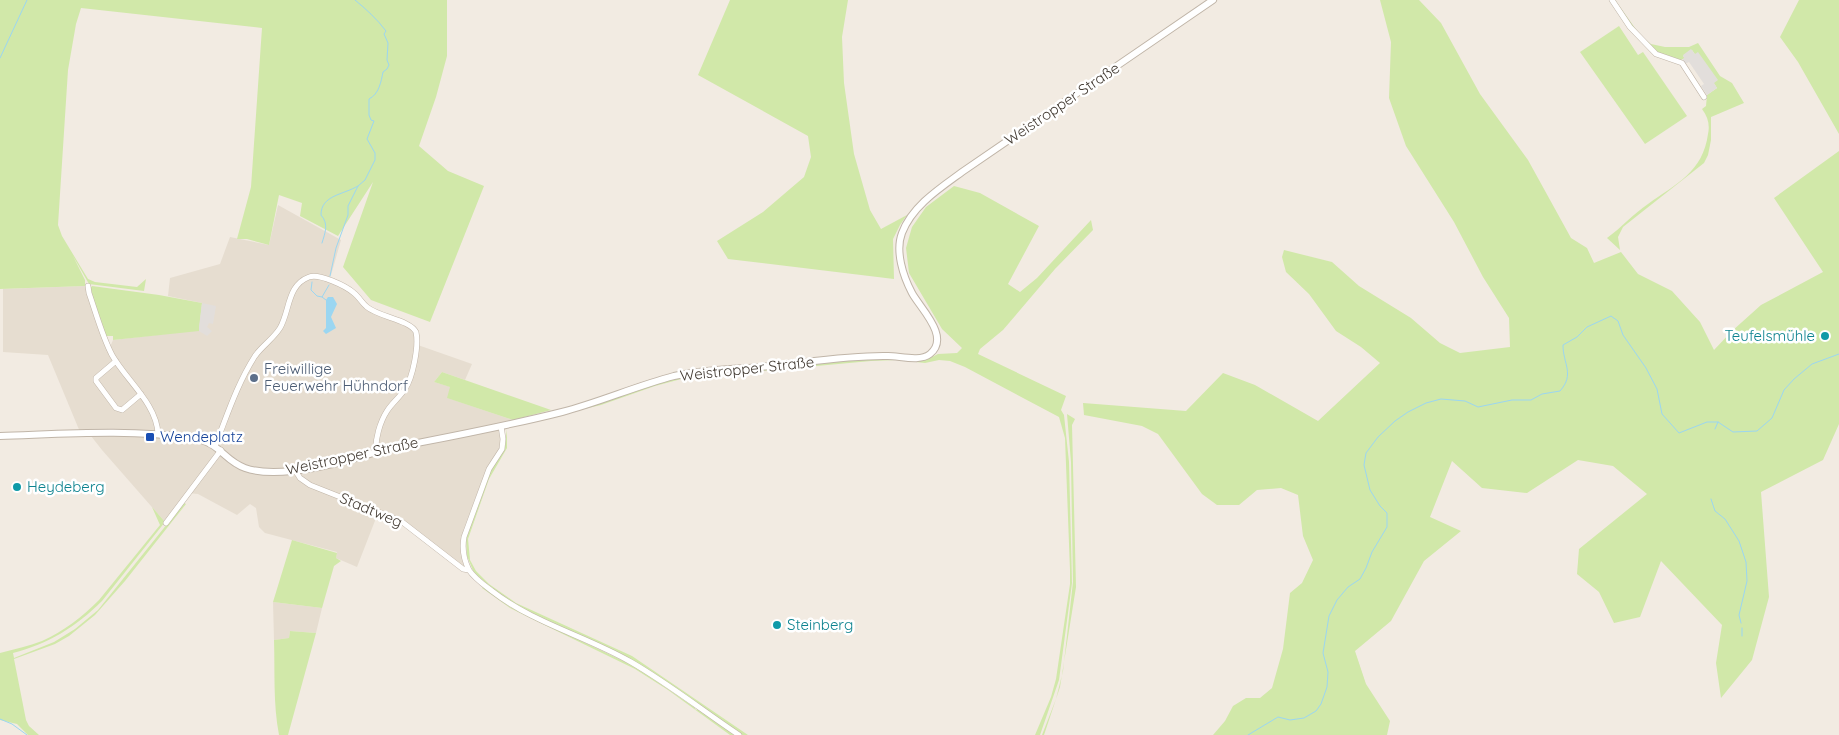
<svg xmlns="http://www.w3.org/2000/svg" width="1839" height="735" font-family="Quicksand,sans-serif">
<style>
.residential{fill:#e6ddd0}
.green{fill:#d1e8a9}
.parking{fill:#e2dedb}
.water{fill:#9bd6f1}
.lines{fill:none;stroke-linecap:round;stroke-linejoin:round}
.stream{stroke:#9bd6f1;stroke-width:1}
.minor-casing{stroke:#c0b5a8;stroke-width:6}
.tertiary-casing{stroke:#c0b5a8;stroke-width:8}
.minor{stroke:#fff;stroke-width:5}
.tertiary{stroke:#fff;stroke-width:6}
.culture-dot{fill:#0f9aa8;stroke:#fff;stroke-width:2}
.service-dot{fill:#5c6f8a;stroke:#fff;stroke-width:2}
.transit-dot{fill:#1a4fb4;stroke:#fff;stroke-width:2}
.labels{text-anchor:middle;stroke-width:5;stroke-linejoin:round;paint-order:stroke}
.street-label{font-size:15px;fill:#433b33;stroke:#fff}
.culture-label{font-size:15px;fill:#0d838f;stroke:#fff;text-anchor:start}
.service-label{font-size:15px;fill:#4e5e75;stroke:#fff;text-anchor:start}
.transit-label{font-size:15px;fill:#164399;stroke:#fff;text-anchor:start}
</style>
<rect width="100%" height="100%" fill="#f2ebe2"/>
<path class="residential" d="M278 205 341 240 329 282 348 290 372 312 397 323 409 326 414 330 415 344 472 364 465 380 442 372 434 382 451 387 448 398 513 420 500 436V449L488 465 464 528 460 546 465 565 461 568 404 525 378 513 357 567 336 558 337 552 265 533 259 527 256 508 250 504 237 515 198 494 187 493 165 522 102 450 91 436 90 432H80L48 355 3 352V289L85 286 103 339 110 347 113 340 199 330 202 303 168 296 170 278 220 264 230 237 269 245Z
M273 602 322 608 316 633 290 631 289 638 274 640Z"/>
<path class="green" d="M0 0H447V56L436 97 419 146 448 171 484 186 430 322 371 300 343 267 373 182 338 236 300 216 302 203 279 195 269 245 247 239H237L251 187 262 28 81 8 76 24 68 70 58 225 62 236 88 279 95 282 137 287 146 279 144 291 89 284 73 256 85 280V286L0 289Z
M730 0H848L842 37 844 83 854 154 870 210 881 229 907 215 900 225 893 239 894 279 728 259 717 241 763 212 804 177 811 157 808 136 698 75Z
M1380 0H1419L1441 23 1480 94 1528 160 1571 238 1587 248 1594 263 1621 252 1638 274 1672 291 1700 322 1714 350 1732 331 1761 305 1823 272 1774 198 1839 151V424L1823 460 1761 492 1769 597 1752 660 1721 698 1716 663 1722 625 1661 561 1640 617 1614 623 1599 592 1577 574 1579 549 1647 494 1613 466 1578 460 1527 493 1482 488 1452 461 1430 517 1461 531 1424 561 1391 621 1355 651 1366 684 1390 721 1387 735H1213L1225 721 1233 706 1246 698H1260L1272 688 1283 649 1290 593 1302 583 1313 560 1303 536 1298 495 1281 488 1257 490 1239 505H1217L1202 494 1158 434 1142 426 1084 415 1083 403 1186 411 1223 373 1255 385 1318 421 1380 363 1361 347 1336 331 1309 294 1286 272 1282 257 1284 250 1332 262 1359 286 1411 318 1440 343 1460 353 1510 347 1509 318 1483 277 1454 222 1406 146 1389 98 1391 42Z
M1614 0H1615L1640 35 1651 44 1665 47H1689L1698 43 1720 76 1732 83 1744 103 1711 117V140L1708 155 1704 163 1623 227 1618 237 1620 250 1607 238C1621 228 1633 214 1648 204 1676 184 1703 172 1708 134 1710 125 1708 117 1702 109L1706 106 1707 95 1717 88 1692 50 1683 56 1685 58 1681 60 1657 52 1639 36Z
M1799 0H1839V134L1798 62 1780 37Z
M1619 26 1638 55 1643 52 1687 116 1645 144 1580 52Z
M954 186 980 193 1039 226 1008 284 1020 292 1037 278 1091 220 1093 230 1055 269 1003 330 980 349 978 354 1066 396 1061 410 1064 415 1069 462 1072 583 1059 680 1040 735H1035L1051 697 1056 679 1070 584V570L1065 438 1059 417 965 367 950 361 939 360 925 363 897 360 871 361 685 378 655 386 601 405 507 427 674 378 695 374 871 358 921 360 928 359 938 354 957 353 962 348 942 329 909 273 906 248 912 227 926 207Z
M92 286 159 295 202 303 199 331 113 340V336H106L90 289Z
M442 372 551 410 513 420 447 398 450 387 434 382Z
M1067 414 1075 419 1072 425 1076 587 1060 687 1044 735H1042L1056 699 1063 671 1073 582 1071 462Z
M507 429V448L489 479 468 539 470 560 476 571 489 584 516 603 632 656 748 735H742L638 664 533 614 503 597 474 573 467 556 466 539 491 470 505 446Z
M184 503 186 504 125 581 95 615 69 636 55 644 14 659 26 720 29 726 39 735H28L17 724 0 720V653C14 649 29 646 42 641 63 632 83 616 99 600L160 525 152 507 165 522 102 601C76 627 48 644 13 653L14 658 54 642 75 629 98 610Z
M292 540 337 553 336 558 341 561 334 566 322 608 273 602Z
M483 587 510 607 636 667 694 707 696 710 698 709 735 735H730L668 690 635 669 530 618 510 608 482 588Z
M290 631 316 633 288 735H279C273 703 275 672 274 640L289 638Z"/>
<path class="parking" d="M1691 49 1695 54 1698 52 1718 80 1714 83 1717 88 1707 95 1701 86 1704 84 1689 62 1685 64 1682 60 1684 58 1683 55Z
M202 303 216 306 213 324 209 323 207 327 212 331 207 336 199 331V327Z"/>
<path class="water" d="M328 297H333L337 304 331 317 336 328 326 334 323 331 326 328V300Z"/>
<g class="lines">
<path class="stream" d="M0 58 27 0
M322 243C325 233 329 224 321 215 321 195 343 195 358 186
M330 276 336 248 348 215V206L358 186 365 180 375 160V153L367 139 374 121 371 120 369 115V99C379 94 381 82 383 72L387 69 389 65 387 60 388 43 384 34 386 31C377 19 366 9 355 0
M312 282 311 290 317 296 322 297
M326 300 322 297 329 285
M1715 429 1718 422
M1711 499 1715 511 1725 519 1739 541 1746 562 1747 581 1739 615 1741 623
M1742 628V636
M0 719 12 724 27 735
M1248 735 1278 717 1290 720 1304 718 1316 711 1321 704 1327 687 1328 672 1323 653 1329 616 1337 600 1348 587 1360 579 1366 568 1372 552 1387 527V513L1380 506 1370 490 1364 465 1366 453 1378 437 1395 421 1408 412 1426 403 1441 399 1465 401 1478 407 1512 400H1531L1542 394 1560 391C1575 374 1563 364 1563 345L1577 337 1587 327 1611 316 1618 321 1623 335 1646 368 1657 389 1662 414 1679 433 1707 422H1718L1733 432 1757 431 1772 418 1784 390 1794 379 1812 364 1839 354"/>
<g class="minor-casing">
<path id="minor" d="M1612 0 1630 27 1656 54 1682 63 1704 97
M88 286 89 293C96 313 102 336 112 355 126 380 157 404 158 434
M116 361 96 378V381L116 408 122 410 141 394
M501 426 503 439 502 449 489 469 464 537C462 548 464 560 469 570 474 578 484 585 492 591 533 623 586 636 631 662 669 684 703 711 739 735
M215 446C227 416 237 384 255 356 262 346 273 339 280 328 290 311 287 285 309 277 319 273 346 286 354 293 359 297 362 303 367 307 379 317 410 320 416 332 419 346 413 377 405 389 400 397 392 403 387 411 380 422 375 439 376 452
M295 470 300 478 310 485 401 521 463 569 469 570
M166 523 221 450"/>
</g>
<g class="tertiary-casing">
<path id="tertiary" d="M0 436C64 434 129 429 193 438 220 442 224 461 245 468 279 480 348 462 382 450 442 438 503 427 562 412 600 402 636 386 674 376 698 371 723 369 748 368 794 365 841 355 888 356 900 356 920 362 930 354 951 337 920 308 912 293 903 276 895 251 902 233 912 206 940 188 962 172L1213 0"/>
</g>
<use href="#minor" class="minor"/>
<use href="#tertiary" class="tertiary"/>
</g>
<g class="culture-dot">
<circle cx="1825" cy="336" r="5"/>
<circle cx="17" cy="487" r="5"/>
<circle cx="777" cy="625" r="5"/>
</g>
<circle class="service-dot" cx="254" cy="378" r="5"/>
<rect class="transit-dot" x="145" y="432" width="10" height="10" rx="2.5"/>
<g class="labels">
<g class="street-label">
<text transform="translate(1062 104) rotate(-34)" y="5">Weistropper Straße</text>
<text transform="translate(747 369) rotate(-6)" y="5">Weistropper Straße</text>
<text transform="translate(352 456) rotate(-12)" y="5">Weistropper Straße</text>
<text transform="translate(371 510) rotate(23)" y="5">Stadtweg</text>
</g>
<g class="culture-label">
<text x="1815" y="341" text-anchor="end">Teufelsmühle</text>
<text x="27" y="492">Heydeberg</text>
<text x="787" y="630">Steinberg</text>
</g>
<g class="service-label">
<text x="264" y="374">Freiwillige<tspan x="264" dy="17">Feuerwehr Hühndorf</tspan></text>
</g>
<g class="transit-label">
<text x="160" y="442">Wendeplatz</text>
</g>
</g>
</svg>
